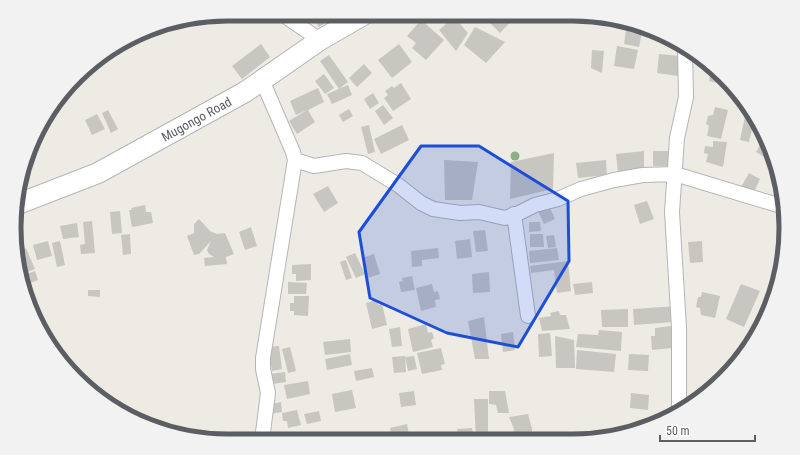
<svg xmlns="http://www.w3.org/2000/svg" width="800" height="455" font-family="'Roboto Condensed',sans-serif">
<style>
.building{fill:#c8c6c0}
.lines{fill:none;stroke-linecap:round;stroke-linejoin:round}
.street-casing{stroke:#b3b5b9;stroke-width:16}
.secondary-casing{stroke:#b2b5ba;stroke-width:22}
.street{stroke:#fff;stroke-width:14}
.secondary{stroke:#fff;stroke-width:20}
.tree{fill:#8bb189}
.marked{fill:#1d4ed8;fill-opacity:0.2;stroke:#1d4ed8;stroke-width:3;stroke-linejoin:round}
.labels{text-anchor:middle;stroke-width:3.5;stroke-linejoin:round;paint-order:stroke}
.street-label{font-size:13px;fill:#5b5e63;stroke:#fff}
.rim{fill:none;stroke:#5b5e63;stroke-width:5}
</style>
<rect width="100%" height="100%" fill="#edebe3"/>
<path class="building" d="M319 14H340L319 27 313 18Z
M487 14H518L500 33 484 17Z
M454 17 468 33 456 51 439 30Z
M421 20 444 40 426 60 412 48 416 43 407 36Z
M475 27 505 42 486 63 464 45Z
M626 30 642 32 639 47 624 44Z
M261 44 270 57 242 79 232 66Z
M399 44 412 62 392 78 378 60Z
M617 46 638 50 634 69 614 66Z
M592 50 604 51 602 73 591 68Z
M659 54 681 56 678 76 657 73Z
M329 55 348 82 339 89 320 61Z
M364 64 372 73 357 87 349 78Z
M711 70 722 80 721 84 709 81Z
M324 74 334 88 325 94 315 81Z
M401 83 411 99 393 111 384 98 388 95 385 91 392 86 394 88Z
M348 85 352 95 332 104 327 94Z
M318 88 324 102 308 110 315 122 297 134 289 121 307 110 296 115 290 101Z
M373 93 379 103 370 109 364 99Z
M383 105 393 118 384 125 375 111Z
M715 107 728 110 721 139 707 136 709 126 706 124 708 116 713 115Z
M747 107 754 121 749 142 740 140Z
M349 109 353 116 343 122 339 115Z
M108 110 118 129 111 133 102 113Z
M97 114 105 129 92 135 85 120Z
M369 125 375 152 368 154 361 127Z
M402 125 409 140 381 154 374 139Z
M763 140 772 159 771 161 756 152Z
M713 141 727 142 723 167 706 162 708 154 704 153 705 146 713 147Z
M644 151V168L618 173 616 154Z
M653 151H669L668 166H653Z
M554 153 553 189 510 199 511 162Z
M444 160 478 162 472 200H445Z
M606 160 607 175 578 178 576 163Z
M749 173 760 179 753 194 741 187Z
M328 186 338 203 324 212 313 194Z
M647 201 654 219 640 224 634 205Z
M145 205 146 212H151L153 223 132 227 129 210H132L131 208Z
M549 206 555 219 544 224 538 211Z
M120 211 122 233 112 234 110 212Z
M199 219 210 231 217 234 225 233 234 254 226 257 227 264 205 266 204 258 214 257 209 254 207 250 211 241 199 254 194 255 187 236 194 233V224Z
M92 221 95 253 81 254 80 245 85 244 83 222Z
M529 222H540L541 231 529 232Z
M77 223 79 237 63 239 60 226Z
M251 227 257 246 245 250 239 232Z
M485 230 488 251 476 252 473 231Z
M130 234 131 254 123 255 121 235Z
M530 234H543L544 247H530Z
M554 235 556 247 548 248 546 236Z
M470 239 472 257 457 259 455 241Z
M48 241 52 256 37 260 33 245Z
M60 241 65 265 57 267 52 243Z
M702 241 703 262 690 263 688 242Z
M26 248 35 269 27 272 19 252Z
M438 248 439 258 422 260V266L412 267 411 251Z
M557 248 559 260 530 263 529 251Z
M355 253 365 274 356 278 346 257Z
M374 254 380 274 368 278 362 258Z
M346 260 352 278 346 280 340 262Z
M568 261 571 291 557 293 554 270 531 273 530 266Z
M311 264V280L296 281V274H292V265Z
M35 271 38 280 30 283 27 274Z
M489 272 490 292 473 293 472 274Z
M412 276 415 290 401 292 399 282 403 281 402 278Z
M288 282 307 283 306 294H288Z
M592 282 593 293 575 295 573 284Z
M432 284 434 292 438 291 440 299 435 300 436 307 421 311 416 288Z
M741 284 760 291 744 327 726 319Z
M88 290H100V297L88 296Z
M702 292 720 296 715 318 701 315 700 308 696 307 698 297H701Z
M294 296H309L308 316 294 315V311H290V303H294Z
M377 300 378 305 382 304 387 325 372 329 366 303Z
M678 306 673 322 634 325 633 309Z
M628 309V327H602L601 310Z
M559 311 560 315H566L570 329 542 331 539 318 551 316 550 313Z
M484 317 489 359H475L468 321Z
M426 324 428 333 432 332 434 338 431 340 433 347 413 352 408 329Z
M671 326 672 348 652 350 651 336H655V328Z
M400 327 402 346 392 347 389 329Z
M599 330 622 332 621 351 576 347 578 334 598 335Z
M513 332 515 350 503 352 501 334Z
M550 333 552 356 539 357 538 334Z
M555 336 574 340 575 368H556Z
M350 339 351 352 325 355 323 342Z
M279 346 282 369 272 371 268 347Z
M290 347 296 371 288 373 282 349Z
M441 348 445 364 441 365 442 370 422 374 417 353Z
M577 350 616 354 614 372 576 369Z
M350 354 352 365 327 370 325 359Z
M629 354 649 355 648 371 628 370Z
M405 356 406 372 394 373 392 357Z
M414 356 417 369 408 371 405 357Z
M372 368 374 377 356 381 354 371Z
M285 372 286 382 272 384 270 374Z
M308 381 310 394 287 399 284 385Z
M352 390 356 408 335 412 332 394Z
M414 391 416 405 401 407 399 393Z
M489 391H505L509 413H498L496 405 489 404Z
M631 393 649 395 648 410 630 408Z
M474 399H488V440H476Z
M281 402 282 412 270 414 268 405Z
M297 410 301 425 288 428 287 421H283L282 413Z
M319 411 321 421 307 424 304 414Z
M528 414 532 429V439L512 440 514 429 509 417Z
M407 424 410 440H392L390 428Z
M472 428 474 440H458L457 429Z"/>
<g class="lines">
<g class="street-casing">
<path id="street" d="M282 14 320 40
M262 80 293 152 295 160 263 358V369L268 393 262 440
M295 160 314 166 346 161 362 163 398 185 421 203 433 209 460 213 479 212 505 218 519 213 535 205 558 199 581 189 614 180 643 175 675 174 781 206
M514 214 528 316
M679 411V328L672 212 677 138 686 97 685 47"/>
</g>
<g class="secondary-casing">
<g id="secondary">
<path id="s1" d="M18 204 98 173 245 92 320 40 365 14"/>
</g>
</g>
<use href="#street" class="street"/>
<use href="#secondary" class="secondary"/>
</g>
<circle class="tree" cx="515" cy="156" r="4.5"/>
<path class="marked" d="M421 146H479L568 201 569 261 518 347 447 333 370 298 359 232Z"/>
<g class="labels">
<g class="street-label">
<text dy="5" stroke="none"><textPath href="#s1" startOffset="198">Mugongo Road</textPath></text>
</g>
</g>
<path d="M0 0H800V455H0ZM227 21H573A206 206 0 0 1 779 227V228A206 206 0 0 1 573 434H227A206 206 0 0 1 21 228V227A206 206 0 0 1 227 21Z" fill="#f2f2f3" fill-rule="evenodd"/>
<path class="rim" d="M227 21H573A206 206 0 0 1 779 227V228A206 206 0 0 1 573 434H227A206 206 0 0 1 21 228V227A206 206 0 0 1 227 21Z"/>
<path d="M660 435v6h95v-6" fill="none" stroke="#5b5e63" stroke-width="2"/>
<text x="666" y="435" font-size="12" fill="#5b5e63" stroke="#ffffff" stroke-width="3" paint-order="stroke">50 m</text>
</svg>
